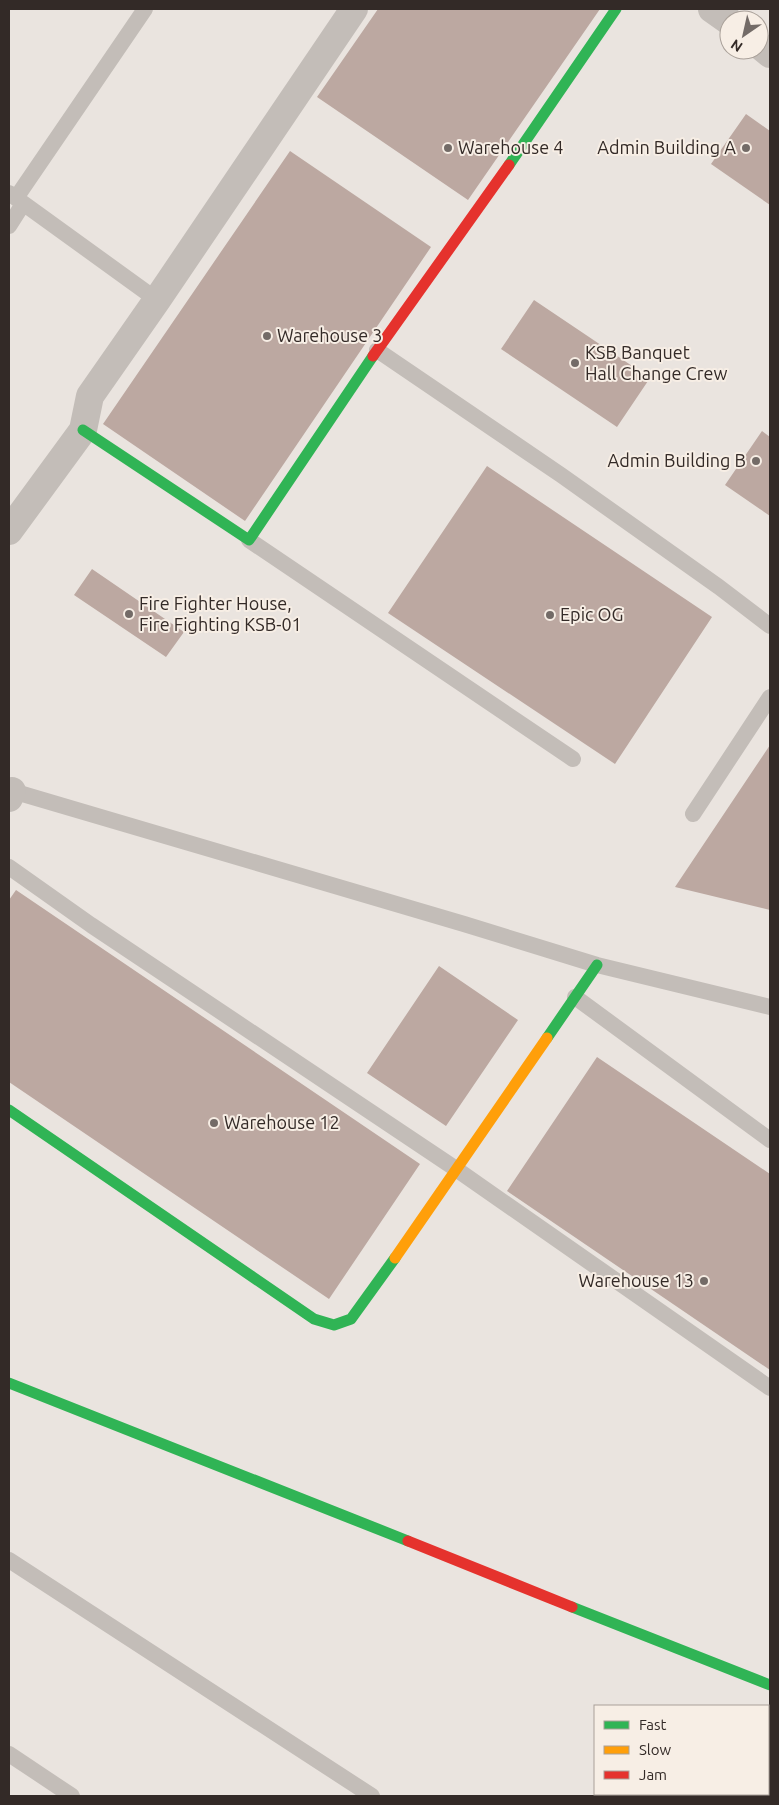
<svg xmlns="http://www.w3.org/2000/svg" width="779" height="1805" font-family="Ubuntu,sans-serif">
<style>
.building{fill:#bca8a1}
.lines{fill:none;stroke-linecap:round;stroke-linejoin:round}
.lane{stroke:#c3bdb8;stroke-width:16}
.street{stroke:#c3bdb8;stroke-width:28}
.fast{stroke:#30b455;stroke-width:11}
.slow{stroke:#ff9f0a;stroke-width:11}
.jam{stroke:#e5322d;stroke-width:11}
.poi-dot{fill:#736b67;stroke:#f7eee5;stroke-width:2}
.labels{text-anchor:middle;stroke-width:4;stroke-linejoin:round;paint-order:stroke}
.poi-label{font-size:18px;fill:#332a27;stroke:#f7eee5;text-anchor:start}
</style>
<rect width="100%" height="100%" fill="#eae4df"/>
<path class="building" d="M378 9H600L468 200 317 97Z
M746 114 770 131V205L711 164Z
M290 151 431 247 245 521 103 424Z
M534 300 650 378 617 427 501 349Z
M762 431 770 437V516L725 485Z
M487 466 712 617 615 764 388 613Z
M92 569 184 632 166 657 74 595Z
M770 745V910L675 887Z
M16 890 420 1164 329 1299 9 1082V900Z
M439 966 518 1020 446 1126 367 1073Z
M597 1057 770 1174V1370L507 1191Z"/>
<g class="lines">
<path class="lane" d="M9 193 157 300
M16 198 145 9
M9 226 23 204
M377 350 561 475 719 587 770 626
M249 540 573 759
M9 790 464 924 597 965 770 1007
M693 814 770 697
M9 867 91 925 456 1169 770 1388
M575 997 770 1140
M9 1560 372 1796
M9 1754 72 1796"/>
<path class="street" d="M712 9 729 21
M759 45 770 54
M9 531 83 430 90 396 157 300 354 9
M9 798 12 791"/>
<path class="fast" d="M509 165 616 9
M83 430 249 540 373 356
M547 1038 597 965
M9 1110 314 1319 334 1325 351 1319 395 1258
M9 1383 408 1541
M572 1607 770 1685"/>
<path class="slow" d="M395 1258 547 1038"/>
<path class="jam" d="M373 356 509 165
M408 1541 572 1607"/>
</g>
<g class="poi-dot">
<circle cx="448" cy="148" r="5"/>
<circle cx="746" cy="148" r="5"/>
<circle cx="267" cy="336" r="5"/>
<circle cx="575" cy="363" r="5"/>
<circle cx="756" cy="461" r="5"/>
<circle cx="129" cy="614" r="5"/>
<circle cx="550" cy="615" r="5"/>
<circle cx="214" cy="1123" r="5"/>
<circle cx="704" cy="1281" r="5"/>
</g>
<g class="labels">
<g class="poi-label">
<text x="458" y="154">Warehouse 4</text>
<text x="736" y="154" text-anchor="end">Admin Building A</text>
<text x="277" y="342">Warehouse 3</text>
<text x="585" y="359">KSB Banquet<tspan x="585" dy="21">Hall Change Crew</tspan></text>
<text x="746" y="467" text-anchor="end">Admin Building B</text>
<text x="139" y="610">Fire Fighter House,<tspan x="139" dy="21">Fire Fighting KSB-01</tspan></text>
<text x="560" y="621">Epic OG</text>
<text x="224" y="1129">Warehouse 12</text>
<text x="694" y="1287" text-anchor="end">Warehouse 13</text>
</g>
</g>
<rect width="779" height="1805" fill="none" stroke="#332a27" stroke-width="20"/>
<rect x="594" y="1705" width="175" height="90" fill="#f7eee5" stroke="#a9a099"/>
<rect x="604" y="1721" width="25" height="8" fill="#30b455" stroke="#a9a099"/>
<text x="639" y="1730" font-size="15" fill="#332a27">Fast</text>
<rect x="604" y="1746" width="25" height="8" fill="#ff9f0a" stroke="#a9a099"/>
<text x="639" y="1755" font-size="15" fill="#332a27">Slow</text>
<rect x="604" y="1771" width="25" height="8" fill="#e5322d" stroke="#a9a099"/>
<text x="639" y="1780" font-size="15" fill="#332a27">Jam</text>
<g transform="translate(744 35) rotate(214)"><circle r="24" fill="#f7eee5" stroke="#a9a099"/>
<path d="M0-4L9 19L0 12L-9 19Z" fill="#736b67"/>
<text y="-8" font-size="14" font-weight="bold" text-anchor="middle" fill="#332a27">N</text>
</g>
</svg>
